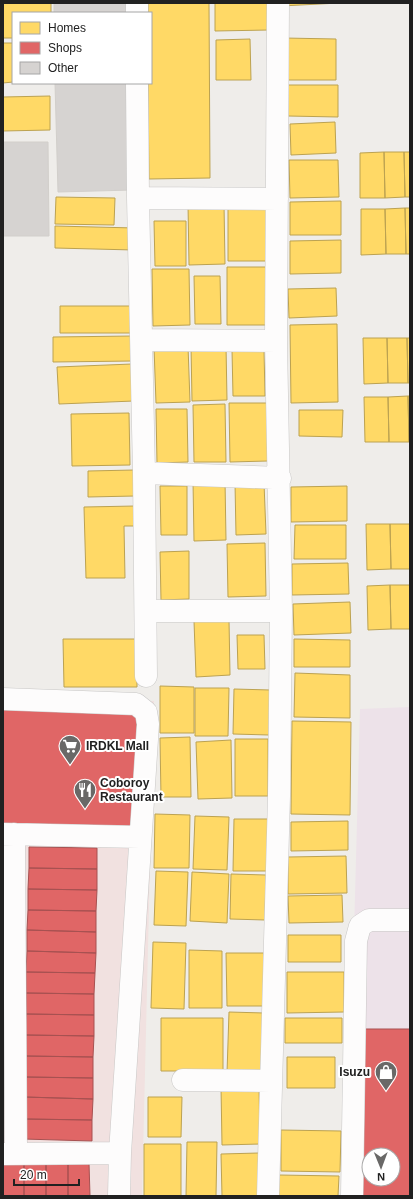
<svg xmlns="http://www.w3.org/2000/svg" width="413" height="1199" font-family="Helvetica,sans-serif">
<style>
.commercial{fill:#f1e1e0}
.industrial{fill:#ede2e9;fill-rule:evenodd}
.homes{fill:#ffd966;stroke:#bca251}
.shops{fill:#e06666;stroke:#a75151;fill-rule:evenodd}
.building{fill:#d6d3d1;stroke:#d2cfcb}
.lines{fill:none;stroke-linecap:round;stroke-linejoin:round}
.minor-casing{stroke:#c8c7c6;stroke-width:23}
.minor{stroke:#fdfcfc;stroke-width:22}
.labels{text-anchor:middle;stroke-width:4;stroke-linejoin:round;paint-order:stroke}
.poi-label{font-size:12px;font-weight:bold;fill:#212121;stroke:#fff;text-anchor:start}
</style>
<rect width="100%" height="100%" fill="#efedea"/>
<path class="commercial" d="M3 696 154 701 142 1196H3Z"/>
<path class="industrial" d="M410 707V1196H347L360 709ZM369 1155H393V1179H369Z"/>
<path class="homes" d="M3 3H51V13H13V38H3Z
M148 3H209L210 178 149 179 148 83H151V13H148Z
M215 3H269V30L215 31Z
M281 3H339L281 6Z
M284 38 336 39V80H284Z
M250 39 251 80H216V40Z
M3 43H13V82L3 83Z
M288 85H338V117L288 116Z
M50 96V130L3 131V97Z
M335 122 336 153 291 155 290 124Z
M384 152 385 198H360V153Z
M384 152H404L405 197 385 198Z
M404 152H410V197H405Z
M289 160H338L339 197 290 198Z
M56 197 115 198 114 225 55 224Z
M341 201V235H290V202Z
M188 204H224L225 264 189 265Z
M228 205H268V261H228Z
M405 208 406 254H386L385 209Z
M405 208H410V254H406Z
M361 209H385L386 254 361 255Z
M154 221H186V266H155Z
M55 226 135 228 134 250 55 248Z
M341 240V273L290 274V241Z
M227 267H268V325H227Z
M152 269H189L190 325 153 326Z
M194 276H220L221 324H195Z
M336 288 337 316 289 318 288 289Z
M60 306H133L134 333H60Z
M337 324 338 402 291 403 290 325Z
M133 336V361L53 362V337Z
M363 338H387L388 383 364 384Z
M387 338H407L408 383H388Z
M407 338H410V383H408Z
M188 346 190 402 156 403 154 347Z
M191 346H226L227 400 192 401Z
M232 350H264L265 396H233Z
M132 364 134 401 59 404 57 367Z
M408 396 409 442H389L388 397Z
M408 396H410V442H409Z
M364 397H388L389 442H365Z
M229 403H267L268 461 230 462Z
M225 404 226 462H194L193 405Z
M156 409H187L188 462 157 463Z
M299 410H343L342 437 299 436Z
M129 413 130 465 72 466 71 414Z
M134 470 135 496 88 497V471Z
M225 480 226 540 194 541 193 481Z
M235 483H264L266 534 236 535Z
M160 486H187V535H161Z
M347 486V521L291 522V487Z
M135 506V526H124L125 578H86L84 507Z
M366 524H390L391 569 367 570Z
M390 524H410V569H391Z
M295 525H346V559H294Z
M265 543 266 596 228 597 227 544Z
M189 551V599L161 600 160 552Z
M348 563 349 594 292 595V564Z
M390 585 391 629 368 630 367 586Z
M390 585H410V629H391Z
M350 602 351 633 294 635 293 604Z
M229 620 230 675 196 677 194 621Z
M237 635H264L265 669H238Z
M63 639H137V687H64Z
M294 639 350 640V667H294Z
M295 673 350 675V718L294 717Z
M160 686 194 687V733H160Z
M195 688H229L228 736H195Z
M234 689 270 690 269 735 233 734Z
M292 721 351 722 350 815 291 814Z
M190 737 191 797H161L160 738Z
M235 739H268V796H235Z
M231 740 232 798 198 799 196 742Z
M155 814 190 815 189 868H154Z
M195 816 229 817 227 870 193 869Z
M234 819H269L267 871H233Z
M348 821V850L291 851V822Z
M346 856 347 893 288 894V857Z
M156 871 188 872 186 926 154 925Z
M192 872 229 874 227 923 190 921Z
M231 874 266 875 265 920 230 919Z
M342 895 343 922 289 923 288 896Z
M288 935H341V962H288Z
M153 942 186 943 184 1009 151 1008Z
M189 950 222 951V1008H189Z
M226 953H264V1006H227Z
M287 972H344V1012L287 1013Z
M229 1012 264 1013 262 1074 227 1073Z
M161 1018H223V1071H161Z
M285 1018H342V1043H285Z
M287 1057H335V1088H287Z
M259 1086 260 1144 222 1145 221 1087Z
M148 1097H182L181 1137H148Z
M281 1130 341 1131 340 1172 281 1171Z
M187 1142H217L216 1196H186Z
M144 1144H181V1196H144Z
M259 1153 260 1196H222L221 1154Z
M279 1175 339 1176 338 1196H278Z"/>
<path class="shops" d="M3 704 137 705 136 827H3Z
M29 847 97 848V869L29 868Z
M29 868 97 869V890L28 889Z
M28 889 97 890 96 911 28 910Z
M28 910 96 911V932L27 930Z
M27 930 96 932V953L27 951Z
M27 951 96 953 95 973 26 972Z
M26 972 95 973 94 994 26 993Z
M26 993 94 994V1015L26 1014Z
M26 1014 94 1015V1036L25 1035Z
M361 1029H410V1196H362ZM369 1155H393V1179H369Z
M25 1035 94 1036 93 1057 25 1056Z
M25 1056 93 1057V1078L25 1077Z
M25 1077 93 1078V1099L24 1097Z
M24 1097 93 1099 92 1120 24 1119Z
M24 1119 92 1120V1141L23 1139Z
M3 1163H24V1196H3Z
M24 1163H46V1196H24Z
M46 1163H68V1196H46Z
M68 1163H89L90 1196H68Z"/>
<path class="building" d="M54 3H128V13H54Z
M55 83H130L132 190 58 192Z
M3 142H48L49 236H3Z"/>
<g class="lines">
<g class="minor-casing">
<path id="minor" d="M137 3V13
M137 83 138 198 144 473 146 676
M138 198 277 199
M142 340 276 341
M144 473 280 478
M146 611H281
M3 699 136 704 146 712 148 724 120 1153 119 1196
M3 834 140 837
M14 834 16 1154
M183 1080 270 1081
M3 1154 120 1153
M268 1196 279 796 281 611 276 341 278 3
M352 1196 356 941 360 926 369 920H410"/>
</g>
<use href="#minor" class="minor"/>
</g>
<defs>
<g id="supermarket-pin" transform="scale(1.15)"><path d="M0 17L-7.5 6A9.5 9.5 0 1 1 7.5 6Z" fill="#696867" stroke="#fff"/><path d="M-6-5.5h2.5l.6 2H6L4.5 2H-2.5L-4.4-4H-6ZM-1.5 3.2a1.3 1.3 0 1 0 .1 0ZM3 3.2a1.3 1.3 0 1 0 .1 0Z" fill="#fff"/></g>
<g id="restaurant-pin" transform="scale(1.15)"><path d="M0 17L-7.5 6A9.5 9.5 0 1 1 7.5 6Z" fill="#696867" stroke="#fff"/><path d="M-5-6h1v4h1v-4h1v4h1v-4h1v5L-1.5 .5V6h-2V.5L-5-1ZM5-6V6H3V1.5H1.5Q1.5-4 5-6Z" fill="#fff"/></g>
<g id="shop-pin" transform="scale(1.15)"><path d="M0 17L-7.5 6A9.5 9.5 0 1 1 7.5 6Z" fill="#696867" stroke="#fff"/><path d="M-5-2.5h2.3a2.7 3.5 0 0 1 5.4 0H5L5.5 6h-11ZM-1.5-2.5h3a1.5 2.3 0 0 0-3 0Z" fill="#fff"/></g>
</defs>
<g fill-rule="evenodd">
<use href="#supermarket-pin" x="70" y="746"/>
<use href="#restaurant-pin" x="85" y="790"/>
<use href="#shop-pin" x="386" y="1072"/>
</g>
<g class="labels">
<g class="poi-label">
<text x="86" y="750">IRDKL Mall</text>
<text x="100" y="787">Coboroy<tspan x="100" dy="14">Restaurant</tspan></text>
<text x="370" y="1076" text-anchor="end">Isuzu</text>
</g>
</g>
<rect width="413" height="1199" fill="none" stroke="#212121" stroke-width="8"/>
<rect x="12" y="12" width="140" height="72" fill="#ffffff" stroke="#a6a6a6"/>
<rect x="20" y="22" width="20" height="12" fill="#ffd966" stroke="#a6a6a6"/>
<text x="48" y="32" font-size="12" fill="#212121">Homes</text>
<rect x="20" y="42" width="20" height="12" fill="#e06666" stroke="#a6a6a6"/>
<text x="48" y="52" font-size="12" fill="#212121">Shops</text>
<rect x="20" y="62" width="20" height="12" fill="#d6d3d1" stroke="#a6a6a6"/>
<text x="48" y="72" font-size="12" fill="#212121">Other</text>
<g transform="translate(381 1167) rotate(179)"><circle r="19" fill="#ffffff" stroke="#a6a6a6"/>
<path d="M0-3L7 15L0 10L-7 15Z" fill="#696867"/>
<text y="-6" font-size="11" font-weight="bold" text-anchor="middle" fill="#212121">N</text>
</g>
<path d="M14 1179v6h65v-6" fill="none" stroke="#212121" stroke-width="2"/>
<text x="20" y="1179" font-size="12" fill="#212121" stroke="#ffffff" stroke-width="3" paint-order="stroke">20 m</text>
</svg>
